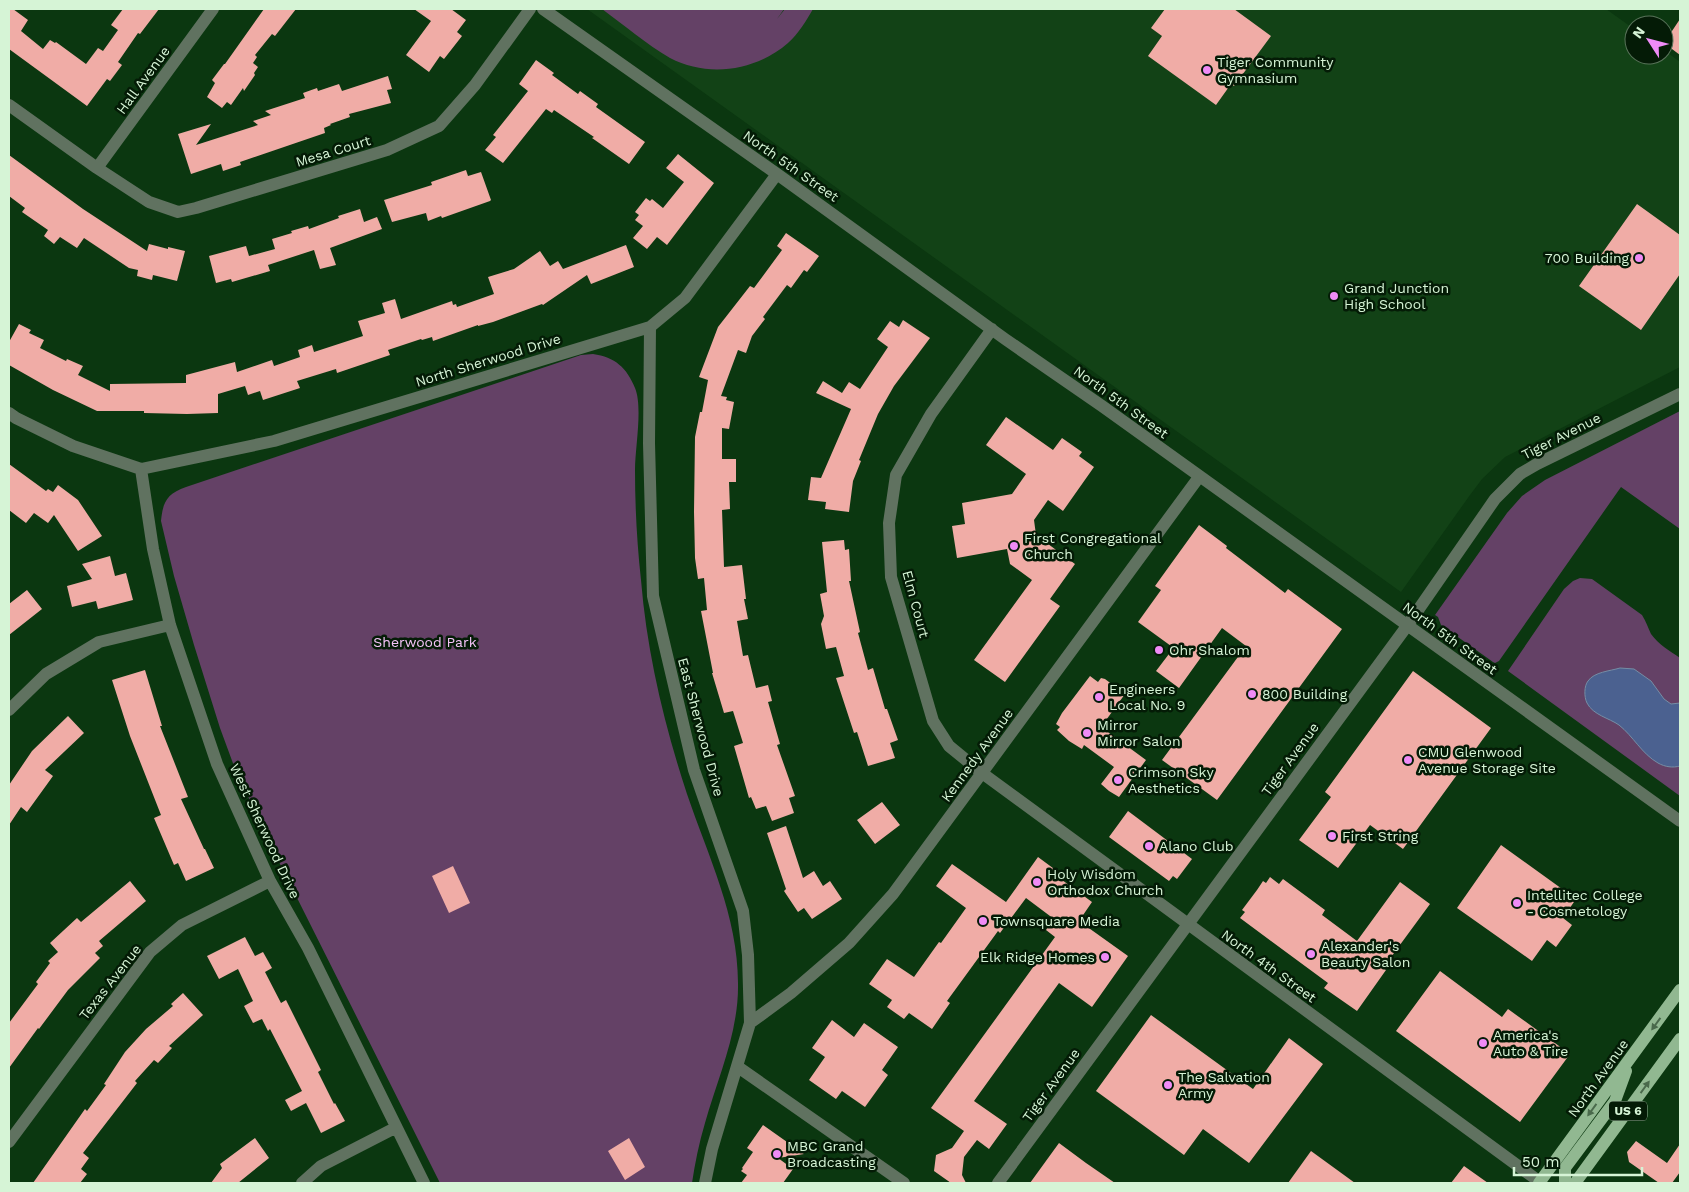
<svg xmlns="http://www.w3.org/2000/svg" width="1689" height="1192" font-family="'Work Sans',sans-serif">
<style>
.built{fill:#124216}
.green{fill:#644166}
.water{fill:#4b6190;stroke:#758da5}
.building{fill:#f0aca6}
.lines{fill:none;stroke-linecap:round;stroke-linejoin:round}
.minor{stroke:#607260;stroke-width:12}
.major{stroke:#91b891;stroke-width:12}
.oneway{fill:#4a6a4c}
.poi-dot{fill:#ef8bf6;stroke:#041b06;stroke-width:2}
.labels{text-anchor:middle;stroke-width:5;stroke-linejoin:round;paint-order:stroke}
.shield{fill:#041b06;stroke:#97b398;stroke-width:1}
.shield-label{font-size:12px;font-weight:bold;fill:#d6f4d6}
.poi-label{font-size:14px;fill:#d6f4d6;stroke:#041b06;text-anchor:start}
.street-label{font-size:14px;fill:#d6f4d6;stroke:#041b06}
.park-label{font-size:14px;fill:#f5c3f8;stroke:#041b06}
</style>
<rect width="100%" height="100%" fill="#0b3710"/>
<path class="built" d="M587 9H1606L1634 29V55H1664V50L1680 62V367L1505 457 1482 479 1470 495 1401 592Z"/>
<path class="green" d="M602 9H784L777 19 785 9H813C806 21 799 33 788 43 756 71 708 78 670 58 646 44 624 25 602 9Z
M593 354C615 357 627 368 635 388 643 407 635 448 635 470 635 507 637 543 641 580 647 653 664 724 687 794 708 856 738 916 738 983 739 1032 718 1077 705 1123 699 1143 695 1163 692 1183H440L273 850 234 766 220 728 194 645 174 576 161 521C163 501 167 494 186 487L581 355Z
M1680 411V529L1621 487 1499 661 1495 663 1493 662 1441 625 1438 617 1435 615 1507 513 1522 496 1545 480Z
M1580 578 1592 579 1642 615C1646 621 1648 628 1651 634 1658 644 1670 651 1680 658V796L1508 671 1564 589 1573 581Z"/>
<path class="water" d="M1620 668 1634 669 1651 681 1664 699 1671 704 1680 703V766C1673 768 1665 767 1658 763 1642 754 1633 736 1619 725 1609 718 1593 715 1587 703 1584 697 1584 686 1588 681 1594 672 1610 671 1620 668Z"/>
<path class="building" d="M9 9H13L28 20 21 31 43 49 50 40 55 43 56 42 86 64 98 48 103 51 118 30 111 25 123 9H159L140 34 138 33 118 62 122 65 110 81 107 79 87 106 9 49Z
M264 9H296L275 36 272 34 255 55 257 57 253 63 258 67 254 73 255 75 244 91 243 88 231 105 227 102 222 108 207 97 215 83 212 80 224 64H225Z
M414 9H451L466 20 457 32 462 36 444 59 440 56 429 72 406 55 431 21Z
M1165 9H1234L1271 36 1234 86 1231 84 1216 105 1148 56 1162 36 1151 28Z
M1680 19V55L1664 43Z
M536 60 554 73 552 75 578 94 580 91 598 104 596 107 645 142 629 164 592 138 594 137 554 110 552 113 546 109 503 163 485 150 496 137 493 135 528 91 519 84Z
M388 76 392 89 387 90 391 103 349 114 350 117 330 124 331 125 324 128 325 133 240 162 241 165 223 171 221 164 191 174 178 134 211 124 196 145 258 125 253 121 271 115 265 111 305 98 303 93 317 88 318 91 339 84 342 91Z
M678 154 714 183 667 245 657 237 647 249 633 238 643 226 635 220 639 215 635 212 646 198 650 201 652 199 663 208 684 182 666 168Z
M9 155 83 209 147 251 149 244 168 249V247L185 251 177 281 153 275 152 280 137 276 138 270 129 268 84 238 77 248 60 237 54 244 44 236 48 230 22 212 25 208 9 196Z
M466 170 468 176 481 172 491 200 490 201 442 218 441 216 428 221 426 213 392 222 384 200 432 185 431 182Z
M1637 204 1680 235V274L1641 330 1579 286Z
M360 209 364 222 377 217 382 229 330 248 336 265 320 269 314 250 268 265 270 271 232 282 231 279 216 283 209 256 246 246 249 256 275 249 272 239 292 233 291 231 308 226 309 229 339 218 338 216Z
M786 233 819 256 807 272 804 270 791 288 787 285 763 317 765 319 752 336 746 353 738 350 721 396 727 397 726 400 734 402 729 429 722 428V459H736V482H729L730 509 722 510 724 567 742 565 746 599H744L748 619 737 621 743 656 748 655 756 688 768 685 772 701 768 702 780 744 777 745 795 796 789 798 794 813 772 821 766 806 756 809 751 797 749 798 734 746 743 743 733 711 724 713 712 673H713L701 611 707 610 704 578 698 579 695 558 694 512 695 437 700 412H702L708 380 699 377 718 327 750 286 754 288 782 250 777 246Z
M626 245 634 267 591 284 587 275 543 305 542 304 493 322 478 326V325L433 341 432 337 422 340 421 339 388 350 390 355 337 373 336 369 297 381 300 388 263 400 260 391 248 395 245 386 218 394V413L187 414 144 413V411H97L53 390 9 365V342L19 324 31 330 29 333 44 340 40 348 66 361 67 359 83 366 78 375 110 391V384L186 383V375L235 362 237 372 272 360 274 366 300 357 298 350 312 345 314 352 363 336 358 321 385 313 382 303 395 299 401 319 452 301 453 305 456 304 457 307 494 294 488 277 514 269 540 251 550 266 558 261 563 269Z
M903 320 930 338 894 386 878 414 859 460 861 461 853 481 849 512 825 509 826 502 808 500 811 477 821 478 851 409 816 393 823 381 842 393 849 382 860 389 888 347 877 339 890 321 899 327Z
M1006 417 1053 450 1062 438 1082 452 1079 456 1094 467 1063 511 1048 500 1034 520 1036 535 1075 564 1050 599 1060 606 1005 682 974 660 1032 580 1010 564 1007 549 957 558 952 526 965 524 962 503 1012 494 1026 474 986 445Z
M9 464 46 491 48 489 53 492 58 485 78 500 102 536 78 551 54 515 48 523 34 513 26 523 9 510Z
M1199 525 1227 546 1226 548 1285 593 1288 589 1342 629 1217 800 1162 760 1246 646 1222 628 1179 688 1156 671 1172 650 1170 648 1171 646 1138 622 1161 590 1155 586Z
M844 540 845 550 849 549 851 581H849L860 632 858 633 868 670 873 668 885 709H887L898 740 890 743 895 758 868 766 857 732 854 733 836 678 844 676 836 647 826 649 821 624 824 616 820 594 827 592 822 542Z
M110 556 115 576 126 573 133 600 98 609 96 601 72 607 67 586 92 579 82 564Z
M27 590 42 609 9 635V604Z
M145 670 162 726H160L188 797 181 799 204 849H205L214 868 186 881 178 863 174 865 154 818 161 815 130 736 112 680Z
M1413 671 1491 728 1403 849 1370 825 1338 868 1299 840 1331 797 1325 792Z
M1090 676 1098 682 1101 678 1105 679 1125 694 1101 727 1146 760 1119 797 1109 791 1101 784 1114 767 1084 745 1082 749 1069 741 1057 730 1060 727 1056 724 1062 713Z
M68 716 84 733 45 770 53 776 27 812 21 807 9 825V785L32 751Z
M882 802 900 825 875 844 857 820Z
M1128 811 1192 859 1177 879 1173 876 1169 881 1109 837Z
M786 826 803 878 814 871 823 886 830 881 842 899 812 919 804 908 798 912 784 891 786 889 767 833Z
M1501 845 1576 899 1563 918 1572 925 1556 947 1547 940 1532 961 1457 908Z
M1038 857 1061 874 1058 877 1092 902 1079 921 1128 956 1092 1007 1059 983 974 1101 1007 1124 989 1149 977 1140 964 1157 962 1175 966 1183H951L934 1171 936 1155 952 1148 964 1131 931 1108 1055 937 1046 930 1054 919 1026 898 1000 933 998 931 947 1001 950 1003 932 1029 909 1013 904 1019 887 1007 892 1000 869 984 887 959 914 977 939 942 941 943 966 908 936 886 952 864 1006 902Z
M453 866 470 903 449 913 432 876Z
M1270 877 1279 884 1283 879 1325 910 1322 915 1357 941 1400 882 1430 904 1383 968 1386 970 1357 1011 1324 988 1328 983 1240 918 1245 912 1242 910 1257 890 1263 881 1266 883Z
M130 881 146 901 99 941 103 946 95 953 100 958 68 990 39 1029 38 1028 9 1068V1023L38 984 36 982 50 963 48 961 58 952 50 943 77 918 81 922Z
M245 937 255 956 263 952 272 968 265 972 281 1003 286 1000 321 1070 318 1072 334 1104 335 1103 345 1121 321 1133 306 1103 291 1111 285 1100 302 1091 270 1029 268 1031 262 1019 253 1023 244 1006 253 1001 238 969 219 979 207 956Z
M1440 971 1502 1017 1508 1009 1570 1054 1520 1122 1396 1031Z
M183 993 203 1015 169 1046 172 1048 158 1063 154 1060 135 1081 137 1083 83 1153 89 1158 81 1169 87 1174 80 1183H33L85 1109 87 1111 106 1085 104 1084 125 1052 146 1029 173 1006 171 1004Z
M1151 1015 1253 1089 1289 1038 1323 1064 1249 1163 1203 1129 1184 1155 1096 1091Z
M832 1020 854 1037 864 1023 898 1047 882 1070 888 1075 865 1107 842 1091 836 1099 809 1080 825 1057 812 1048Z
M763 1125 804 1154 778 1158 793 1169 783 1183H741L747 1175 741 1171 743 1169 742 1168 753 1152 747 1148Z
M255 1138 269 1158 238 1183H211L222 1168 220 1164Z
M629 1138 645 1167 625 1180 608 1151Z
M1636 1141 1667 1163 1680 1144V1172L1672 1183H1659L1629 1162 1627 1152Z
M1059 1143 1086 1163 1115 1183H1030Z
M1311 1151 1355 1183H1288Z
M1464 1166 1488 1183H1451Z"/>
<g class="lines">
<path class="minor" d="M543 9 777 174 1005 339 1102 406 1680 821
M9 105 97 168 149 202 178 212 196 208 387 150 439 126 475 85 530 9
M97 168 213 9
M650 327 649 443 653 596 694 770 743 911 748 955 750 1023 712 1149 705 1183
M992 329 931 414 896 475 889 523 891 577 933 721 949 746 982 773 1540 1182
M9 413 16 418 73 446 141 469
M141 469 153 549 170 625 217 764 270 881 308 948 424 1183
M141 469 274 441 650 327 685 298 777 174
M9 710 46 674 99 642 170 625
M750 1023 791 993 849 943 893 894 1199 477
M738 1067 904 1183
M9 1142 150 952 182 925 270 881
M302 1183 321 1166 395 1128
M998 1183 1407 626 1495 499 1520 474 1537 464 1680 394"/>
<path class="major" d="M1539 1183 1680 990
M1565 1183V1168L1615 1101 1626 1071
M1575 1183 1680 1039"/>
</g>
<defs><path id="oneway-solid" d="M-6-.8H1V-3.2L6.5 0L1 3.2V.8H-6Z" transform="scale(1.25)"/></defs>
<g class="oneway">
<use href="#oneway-solid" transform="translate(1656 1024) rotate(126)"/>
<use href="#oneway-solid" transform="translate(1645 1087) rotate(-54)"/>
<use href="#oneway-solid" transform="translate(1592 1110) rotate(126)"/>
</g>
<g class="poi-dot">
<circle cx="1207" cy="70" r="5"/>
<circle cx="1639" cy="258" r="5"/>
<circle cx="1334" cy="296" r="5"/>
<circle cx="1014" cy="546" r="5"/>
<circle cx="1159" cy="650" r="5"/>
<circle cx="1252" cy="694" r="5"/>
<circle cx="1099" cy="697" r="5"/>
<circle cx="1087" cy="733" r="5"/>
<circle cx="1408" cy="760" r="5"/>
<circle cx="1118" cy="780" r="5"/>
<circle cx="1332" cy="836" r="5"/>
<circle cx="1149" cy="846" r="5"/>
<circle cx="1037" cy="882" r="5"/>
<circle cx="1517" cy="903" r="5"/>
<circle cx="983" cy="921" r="5"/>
<circle cx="1311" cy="954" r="5"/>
<circle cx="1105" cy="957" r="5"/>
<circle cx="1483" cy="1043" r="5"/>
<circle cx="1168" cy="1085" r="5"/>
<circle cx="777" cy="1154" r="5"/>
</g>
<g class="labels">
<rect class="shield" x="1609" y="1101.5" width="38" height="19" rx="4"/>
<g class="shield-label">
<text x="1628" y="1115">US 6</text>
</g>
<g class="poi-label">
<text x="1217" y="67">Tiger Community<tspan x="1217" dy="16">Gymnasium</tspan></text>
<text x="1629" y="263" text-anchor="end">700 Building</text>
<text x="1344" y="293">Grand Junction<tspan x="1344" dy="16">High School</tspan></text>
<text x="1024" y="543">First Congregational<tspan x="1024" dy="16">Church</tspan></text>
<text x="1169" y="655">Ohr Shalom</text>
<text x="1109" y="694">Engineers<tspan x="1109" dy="16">Local No. 9</tspan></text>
<text x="1262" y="699">800 Building</text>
<text x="1097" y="730">Mirror<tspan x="1097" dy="16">Mirror Salon</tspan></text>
<text x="1418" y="757">CMU Glenwood<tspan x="1418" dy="16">Avenue Storage Site</tspan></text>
<text x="1128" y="777">Crimson Sky<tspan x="1128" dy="16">Aesthetics</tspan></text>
<text x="1342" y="841">First String</text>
<text x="1159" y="851">Alano Club</text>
<text x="1047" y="879">Holy Wisdom<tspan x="1047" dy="16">Orthodox Church</tspan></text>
<text x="1527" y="900">Intellitec College<tspan x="1527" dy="16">- Cosmetology</tspan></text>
<text x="993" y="926">Townsquare Media</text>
<text x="1321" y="951">Alexander's<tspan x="1321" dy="16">Beauty Salon</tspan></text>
<text x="1095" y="962" text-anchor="end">Elk Ridge Homes</text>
<text x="1493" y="1040">America's<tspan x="1493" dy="16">Auto &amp; Tire</tspan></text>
<text x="1178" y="1082">The Salvation<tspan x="1178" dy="16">Army</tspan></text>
<text x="787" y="1151">MBC Grand<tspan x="787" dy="16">Broadcasting</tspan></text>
</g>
<g class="street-label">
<text transform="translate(143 80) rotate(-54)" y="5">Hall Avenue</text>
<text transform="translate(333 151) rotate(-17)" y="5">Mesa Court</text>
<text transform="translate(791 166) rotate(35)" y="5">North 5th Street</text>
<text transform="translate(488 360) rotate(-17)" y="5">North Sherwood Drive</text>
<text transform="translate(1121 402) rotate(36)" y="5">North 5th Street</text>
<text transform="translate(1561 436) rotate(-27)" y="5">Tiger Avenue</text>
<text transform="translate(916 604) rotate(75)" y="5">Elm Court</text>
<text transform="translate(1450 638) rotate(36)" y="5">North 5th Street</text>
<text transform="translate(701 727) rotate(75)" y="5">East Sherwood Drive</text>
<text transform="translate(977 755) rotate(-54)" y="5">Kennedy Avenue</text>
<text transform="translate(1290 759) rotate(-54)" y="5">Tiger Avenue</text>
<text transform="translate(265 831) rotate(65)" y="5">West Sherwood Drive</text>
<text transform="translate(1269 966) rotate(36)" y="5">North 4th Street</text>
<text transform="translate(110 982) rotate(-52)" y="5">Texas Avenue</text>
<text transform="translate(1598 1078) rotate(-54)" y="5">North Avenue</text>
<text transform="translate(1051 1085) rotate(-54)" y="5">Tiger Avenue</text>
</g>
<g class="park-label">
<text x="425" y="647">Sherwood Park</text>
</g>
</g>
<rect width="1689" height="1192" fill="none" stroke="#d6f4d6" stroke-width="20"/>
<g transform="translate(1649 40) rotate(306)"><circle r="24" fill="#041b06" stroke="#587259"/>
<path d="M0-4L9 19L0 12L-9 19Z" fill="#ef8bf6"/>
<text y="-8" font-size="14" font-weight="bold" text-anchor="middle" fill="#d6f4d6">N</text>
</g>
<path d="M1514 1167v8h128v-8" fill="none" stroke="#d6f4d6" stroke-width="2.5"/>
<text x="1522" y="1167" font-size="15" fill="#d6f4d6" stroke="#041b06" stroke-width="4" paint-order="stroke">50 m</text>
</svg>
